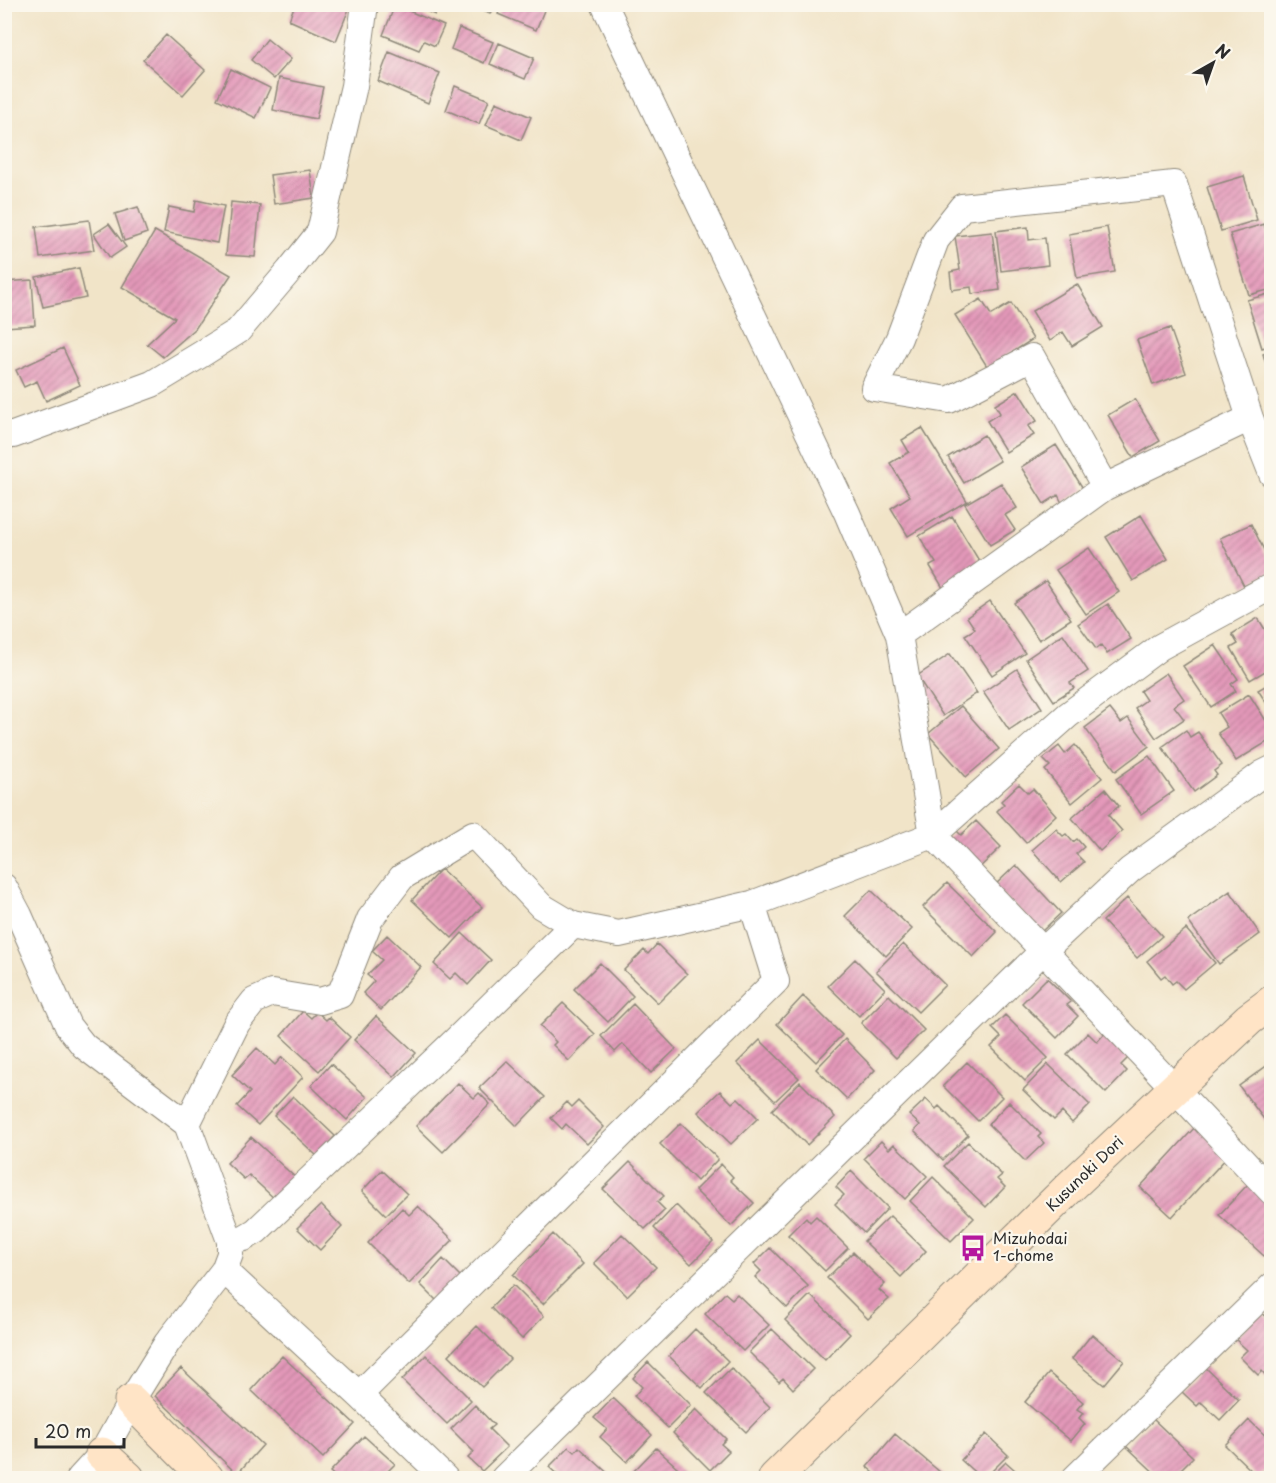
<svg xmlns="http://www.w3.org/2000/svg" width="1276" height="1483" font-family="'Playpen Sans',sans-serif">
<style>
.building{fill:url(#building-hatch)}
.lines{fill:none;stroke-linecap:round;stroke-linejoin:round}
.street-casing{stroke:#8e887a;stroke-width:28}
.secondary-casing{stroke:#8e887a;stroke-width:35}
.street{stroke:#fff;stroke-width:26}
.secondary{stroke:#ffe4c6;stroke-width:33}
.labels{text-anchor:middle;stroke-width:4.5;stroke-linejoin:round;paint-order:stroke}
.street-label{font-size:15px;fill:#2b2b2b;stroke:#fbf7ec}
.poi-label{font-size:15px;fill:#2b2b2b;stroke:#fbf7ec;text-anchor:start}
</style>
<defs>
<pattern id="building-hatch" width="6" height="6" patternUnits="userSpaceOnUse" patternTransform="scale(1.5)"><rect width="6" height="6" fill="#e499ba"/><path d="M-1 1l2-2M0 6l6-6M5 7l2-2" fill="none" stroke="#b97d97"/></pattern>
</defs>
<rect width="100%" height="100%" fill="#fbf7ec"/>
<filter id="ink" filterUnits="userSpaceOnUse"><feTurbulence type="fractalNoise" baseFrequency=".0167" numOctaves="2"/><feDisplacementMap in="SourceGraphic" scale="12" xChannelSelector="R" yChannelSelector="G"/><feConvolveMatrix kernelMatrix="1 2 1 2 8 2 1 2 1" color-interpolation-filters="sRGB"/></filter>
<filter id="wash" filterUnits="userSpaceOnUse"><feTurbulence type="fractalNoise" baseFrequency=".008" numOctaves="4" result="noise"/><feDisplacementMap in="SourceGraphic" scale="24" xChannelSelector="R" yChannelSelector="G"/><feGaussianBlur stdDeviation="1.35" result="paint"/><feColorMatrix in="noise" values="0 0 0 0 0 0 0 0 0 0 0 0 0 0 0 0 0 1.4 0 .05"/><feComposite in="paint" operator="in"/></filter>
<g filter="url(#wash)">
<rect width="100%" height="100%" fill="#f1e4c8"/>
<g id="blocks">
<path class="building" d="M295 4H351L336 41 289 20Z
M411 4H439L435 15Z
M468 4H494L490 14Z
M502 4H537L545 8 536 30 498 14Z
M395 5 444 26 435 46 424 41 419 50 383 35Z
M459 28 493 42 484 63 451 49Z
M166 35 205 70 183 95 143 60Z
M267 39 291 59 274 79 251 60Z
M499 43 534 58 525 79 490 64Z
M389 52 440 73 428 103 378 81Z
M231 69 270 88 256 118 217 99Z
M279 78 323 87 316 119 273 110Z
M455 86 489 100 479 124 446 110Z
M496 102 531 117 521 140 486 125Z
M310 170 314 198 274 204 270 175Z
M1244 176 1257 220 1221 231 1207 187Z
M196 200 224 206 217 243 164 232 169 207 194 212Z
M231 202 260 205 255 257 226 255Z
M138 207 147 233 124 241 115 214Z
M89 220 94 250 40 258 36 227Z
M109 224 126 247 110 258 94 234Z
M1264 224 1272 249V289L1249 295 1230 234Z
M1028 227 1029 240 1045 238 1048 265 1001 271 996 231Z
M1107 227 1115 272 1077 278 1069 234Z
M155 231 231 275 195 329 163 357 147 344 175 318 122 287Z
M992 232 1000 290 972 294 971 287 952 290 950 272 960 270 955 236Z
M79 268 86 298 43 307 36 277Z
M32 280 35 325 4 327V282Z
M1077 284 1103 327 1072 346 1063 332 1050 341 1032 311Z
M1272 293V345L1262 348 1247 300Z
M981 299 991 315 1011 303 1033 339 988 368 955 315Z
M1170 328 1186 373 1153 385 1137 340Z
M63 348 80 385 46 401 37 381 24 387 16 370Z
M1272 351V380H1271L1263 354Z
M1018 391 1037 421 1028 426 1034 435 1006 452 987 421 1000 413 995 405Z
M1135 399 1160 441 1133 457 1108 415Z
M922 428 967 501 908 536 891 508 910 496 890 463 909 452 902 440Z
M984 435 1000 461 964 483 948 457Z
M1056 445 1084 490 1062 503 1058 495 1044 504 1021 467Z
M1001 483 1017 508 1005 515 1015 530 990 545 965 504Z
M1141 515 1168 559 1133 581 1106 537Z
M952 516 981 564 943 588 930 566 936 563 919 536Z
M1251 524 1272 566V572L1244 586 1220 538Z
M1089 548 1119 592 1086 614 1056 570Z
M1046 581 1071 619 1039 640 1014 603Z
M990 601 1025 653 992 675 965 635 975 629 967 617Z
M1108 604 1131 639 1107 654 1101 645 1096 649 1078 624Z
M1258 618 1272 641V676L1267 670 1250 680 1231 648 1238 644 1232 634Z
M1063 634 1088 671 1070 683 1074 688 1054 701 1026 659Z
M1215 645 1238 679 1231 684 1236 691 1211 707 1183 666Z
M950 654 977 693 943 716 917 676Z
M1017 669 1042 708 1009 730 983 692Z
M1166 673 1184 699 1174 706 1184 719 1156 738 1135 708 1146 700 1140 691Z
M1272 682V712L1258 690Z
M1249 694 1272 730V739L1236 761 1218 733 1227 727 1218 713Z
M961 706 999 749 966 777 928 734Z
M1110 709 1121 723 1128 718 1149 746 1116 771 1085 728Z
M1186 730 1190 737 1198 732 1222 765 1214 771 1217 775 1194 792 1162 747Z
M1075 745 1102 778 1072 803 1045 770 1050 766 1043 759 1059 746 1065 754Z
M1149 756 1174 791 1141 814 1116 779Z
M1019 784 1028 793 1033 789 1056 815 1026 843 997 811 1004 804 1001 801Z
M1105 789 1119 806 1108 815 1122 831 1100 851 1072 818Z
M976 821 1001 847 974 873 944 841 956 830 961 835Z
M1056 829 1063 836 1066 834 1073 842 1077 839 1084 847 1076 854 1084 862 1061 882 1032 850Z
M1016 865 1061 913 1042 931 993 887Z
M441 869 482 907 452 938 412 900Z
M947 883 997 932 973 957 923 907Z
M871 890 912 929 886 956 845 916Z
M1230 891 1260 934 1219 964 1188 921Z
M1127 898 1162 936 1137 958 1103 921Z
M1186 929 1215 963 1184 989 1176 981 1172 984 1165 975 1161 978 1147 961Z
M462 933 491 960 468 985 456 973 450 979 434 964Z
M387 935 421 967 381 1010 363 993 374 981 367 975 382 960 372 951Z
M657 944 687 974 658 1003 624 970 644 950 648 954Z
M903 944 945 985 918 1012 876 971Z
M855 959 885 989 859 1016 828 986Z
M600 963 633 996 608 1022 574 989Z
M1047 978 1071 1002 1067 1005 1078 1016 1057 1038 1022 1003Z
M889 995 924 1030 896 1058 861 1023Z
M803 996 842 1035 816 1062 777 1024Z
M563 1003 595 1034 569 1061 553 1045 556 1042 540 1026Z
M633 1004 676 1049 651 1073 623 1044 615 1052 601 1036Z
M303 1011 311 1018 317 1012 326 1020 329 1017 350 1037 319 1071 281 1036Z
M1005 1015 1048 1058 1025 1081 991 1047 1001 1037 992 1028Z
M376 1016 416 1053 394 1077 354 1040Z
M1088 1033 1097 1042 1105 1033 1129 1057 1121 1065 1127 1071 1106 1093 1067 1054Z
M845 1039 875 1070 847 1099 816 1069Z
M760 1040 799 1078 775 1101 737 1063Z
M257 1048 275 1065 282 1057 303 1077 258 1125 237 1106 250 1092 232 1075Z
M507 1061 545 1097 517 1126 479 1088Z
M967 1062 1002 1097 978 1121 943 1086Z
M1272 1062V1130L1239 1086Z
M331 1064 367 1097 347 1120 311 1086Z
M1048 1064 1090 1105 1072 1123 1062 1112 1054 1120 1023 1090Z
M800 1082 835 1117 807 1145 772 1110Z
M458 1083 474 1098 479 1093 490 1104 443 1152 416 1126Z
M720 1091 732 1103 738 1098 758 1118 731 1144 698 1112Z
M293 1096 335 1136 317 1156 274 1116Z
M926 1099 936 1109 939 1106 968 1135 943 1160 914 1131 920 1125 909 1115Z
M578 1101 604 1127 587 1144 566 1124 562 1129 551 1118 567 1102 572 1107Z
M1009 1102 1041 1134 1038 1137 1044 1143 1025 1161 988 1124Z
M681 1123 718 1159 697 1181 660 1144Z
M1197 1125 1229 1155 1172 1217 1140 1187Z
M251 1137 297 1179 277 1201 249 1175 244 1179 227 1163Z
M881 1141 889 1149 894 1144 927 1176 905 1199 864 1158Z
M968 1142 1002 1175 997 1179 1005 1187 986 1207 944 1166Z
M630 1162 664 1196 657 1202 665 1210 645 1229 603 1189Z
M721 1164 733 1177 730 1180 754 1203 731 1226 695 1190Z
M382 1170 407 1194 386 1215 362 1191Z
M851 1171 888 1208 864 1233 835 1204 844 1195 836 1187Z
M933 1177 974 1218 951 1241 910 1201Z
M1250 1182 1272 1202V1247L1264 1256 1219 1215Z
M321 1205 342 1227 320 1250 297 1228Z
M676 1205 713 1242 691 1264 654 1228Z
M418 1206 453 1240 409 1284 368 1243 402 1208 409 1215Z
M816 1216 848 1248 825 1271 788 1235 806 1217 810 1222Z
M890 1216 926 1251 901 1277 864 1241Z
M553 1234 583 1264 543 1304 513 1275Z
M622 1234 656 1267 627 1296 594 1263Z
M770 1248 808 1286 787 1308 755 1277 761 1271 754 1264Z
M853 1252 885 1284 879 1290 889 1299 868 1319 827 1278Z
M443 1259 462 1278 438 1302 420 1284Z
M513 1285 544 1316 522 1339 491 1308Z
M725 1293 732 1299 737 1294 769 1325 743 1351 705 1314Z
M810 1295 850 1334 825 1360 785 1320Z
M1261 1312 1272 1322V1373L1267 1377 1262 1371 1258 1375 1240 1357 1247 1350 1235 1339Z
M477 1326 510 1359 482 1387 449 1355Z
M695 1329 728 1361 702 1388 669 1356Z
M772 1329 813 1369 793 1389 783 1378 779 1382 749 1352Z
M1092 1334 1124 1361 1104 1385 1072 1359Z
M426 1355 471 1400 447 1424 402 1380Z
M282 1356 355 1424 323 1458 251 1390Z
M648 1362 691 1405 668 1428 634 1396 642 1387 633 1378Z
M1204 1366 1239 1400 1220 1420 1201 1402 1197 1406 1181 1391Z
M181 1368 263 1445 237 1474 155 1396Z
M731 1368 770 1407 746 1432 706 1393Z
M1049 1373 1083 1402 1077 1409 1083 1413 1079 1418 1085 1424 1071 1441 1025 1402Z
M613 1398 652 1435 627 1462 600 1437 607 1429 594 1418Z
M475 1405 494 1425 489 1429 507 1447 482 1471 468 1458 474 1452 451 1429Z
M696 1409 726 1439 721 1444 729 1451 710 1470 673 1433Z
M1153 1419 1193 1457 1172 1478H1160L1126 1446Z
M1249 1420 1272 1442V1464L1258 1477 1225 1445Z
M895 1434 947 1478H880L867 1467Z
M986 1434 1008 1455 985 1478H981L961 1460Z
M364 1436 395 1464 381 1478H337L330 1472Z
M569 1447 575 1452 579 1447 613 1478H561L549 1467Z
M656 1448 689 1478H636L631 1474Z
M1006 1462 1024 1478H990Z
M1099 1470 1109 1478H1091Z"/>
</g>
</g>
<g filter="url(#ink)">
<use href="#blocks" fill-opacity="0" stroke="#8e887a" stroke-width="1.5"/>
<g class="lines">
<g class="street-casing">
<path id="street" d="M604 4 847 513 899 635 933 835 1175 1089 1272 1192
M4 435H13L152 384 200 355 238 331 289 271 320 232 354 86 365 4
M1105 487 1032 357 949 400 874 388 899 338 936 240 962 207 1174 184 1250 418 1272 474
M899 635 1105 487 1250 418
M4 887 19 915 68 1026 84 1046 187 1124 230 1241V1254L224 1270 167 1343 131 1401 102 1454 80 1478
M187 1124 237 1023 254 1001 272 993 320 1001 340 995 370 919 402 877 473 834 541 906 573 925 619 934 752 904 933 835 1068 715 1160 647 1272 586
M230 1241 244 1238 256 1231 455 1041 573 925
M224 1270 359 1395 445 1478
M359 1395 776 981 752 904
M504 1478 1043 951 1130 870 1262 774 1272 769
M1075 1478 1272 1286"/>
</g>
<g class="secondary-casing">
<path id="secondary" d="M131 1401 207 1478
M102 1454 128 1478
M775 1478 1072 1185 1249 1019 1272 1002"/>
</g>
<use href="#street" class="street"/>
<use href="#secondary" class="secondary"/>
</g>
</g>
<defs>
<g id="bus-bare" transform="scale(2.07)"><path d="M-5-6H5V4H4V6H2V4H-2V6H-4V4H-5ZM-3.5-4V0h7V-4ZM-3.5 1.2v1.5H-2V1.2ZM2 1.2v1.5H3.5V1.2Z" fill="#b5179e" stroke="#fbf7ec" stroke-width="2.5" paint-order="stroke"/></g>
</defs>
<g fill-rule="evenodd">
<use href="#bus-bare" x="973" y="1248"/>
</g>
<g class="labels">
<g class="street-label">
<text transform="translate(1085 1174) rotate(-44)" y="5">Kusunoki Dori</text>
</g>
<g class="poi-label">
<text x="993" y="1244">Mizuhodai<tspan x="993" dy="17">1-chome</tspan></text>
</g>
</g>
<rect width="1276" height="1483" fill="none" stroke="#fbf7ec" stroke-width="24"/>
<g transform="translate(1213 63) rotate(40)" stroke="#fbf7ec" stroke-width="4.5" paint-order="stroke">
<path d="M0-4.5L10 22L0 15L-10 22Z" fill="#2b2b2b"/>
<text y="-9" font-size="16" font-weight="bold" text-anchor="middle" fill="#2b2b2b">N</text>
</g>
<path d="M36 1438v9h88v-9" fill="none" stroke="#2b2b2b" stroke-width="3"/>
<text x="45" y="1438" font-size="18" fill="#2b2b2b" stroke="#fbf7ec" stroke-width="4.5" paint-order="stroke">20 m</text>
</svg>
